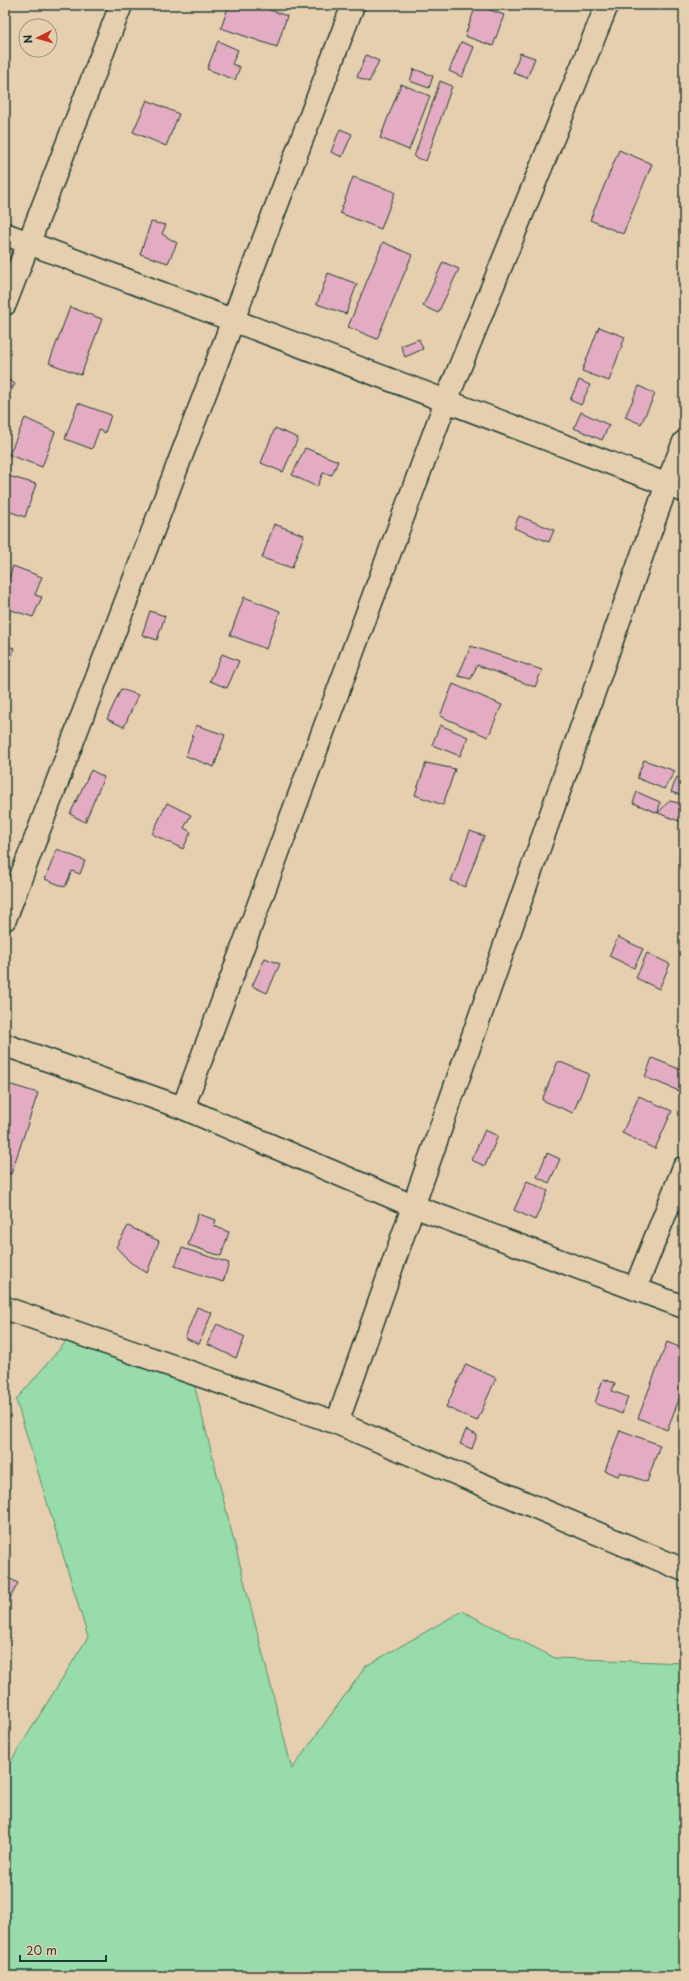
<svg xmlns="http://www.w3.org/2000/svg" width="689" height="1981" font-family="'Playpen Sans',sans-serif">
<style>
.green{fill:#97dcaa;stroke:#5b8c6f}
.building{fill:#e3acc2;stroke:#1f3d34}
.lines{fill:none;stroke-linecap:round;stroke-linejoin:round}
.minor-casing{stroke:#1f3d34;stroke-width:25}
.minor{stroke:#e5cfae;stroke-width:22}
</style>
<rect width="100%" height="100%" fill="#e5cfae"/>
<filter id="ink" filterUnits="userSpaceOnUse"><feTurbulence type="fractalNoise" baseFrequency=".025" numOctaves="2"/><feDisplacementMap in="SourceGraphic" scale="8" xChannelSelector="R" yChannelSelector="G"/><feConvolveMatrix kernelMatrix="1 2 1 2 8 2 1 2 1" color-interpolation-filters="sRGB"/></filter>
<g filter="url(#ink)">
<path class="green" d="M69 1338 194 1384 292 1769 366 1666 462 1611 555 1658 684 1663V1976H5V1771L88 1637 16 1400Z"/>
<path class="building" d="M229 5H256L287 16 277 47 221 28Z
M476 5 504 15 493 46 465 36Z
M218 41 238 50 232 64 240 67 235 80 207 69Z
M461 42 474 47 462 77 449 71Z
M520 53 535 58 527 78 513 73Z
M366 55 379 61 369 82 357 77Z
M414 69 433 76 429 88 410 81Z
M440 81 452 86 426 161 414 157Z
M401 84 430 96 409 150 380 138Z
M147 100 179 114 166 146 133 132Z
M340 129 352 134 342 157 331 152Z
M619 150 652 164 623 234 590 220Z
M353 177 395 192 381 229 340 213Z
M151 222 166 225 162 234 177 243 168 263 140 254Z
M383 242 412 255 377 339 348 327Z
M443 262 459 269 438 313 423 306Z
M328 273 357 284 346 314 317 304Z
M70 307 102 319 81 375 49 363Z
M599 327 625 337 609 381 582 371Z
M419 339 423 349 405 357 401 346Z
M5 378 15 384 5 401Z
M579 380 590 385 581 405 570 400Z
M639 386 655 394 641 424 625 417Z
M78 403 111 415 105 433 99 430 92 449 65 439Z
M581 412 609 425 602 440 574 428Z
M25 418 55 432 42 467 9 455Z
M275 428 298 438 283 472 261 463Z
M305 448 338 461 332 475 323 473 317 487 292 475Z
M5 475 36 484 25 517 5 510Z
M519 516 554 530 549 542 514 528Z
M274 524 304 535 292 568 262 558Z
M13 566 42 577 35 595 42 597 33 617 5 608V591Z
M244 597 280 611 266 649 230 635Z
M150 611 165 616 157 640 142 635Z
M5 645 14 648 5 676Z
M471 646 542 670 535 687 477 665 471 679 458 676Z
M222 654 239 661 227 688 210 681Z
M453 684 502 705 488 737 440 716Z
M121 689 138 695 124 727 107 719Z
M196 725 225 735 214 767 186 756Z
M440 725 468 737 460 756 432 745Z
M644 760 675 771 664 789 637 778Z
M426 763 455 769 443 805 415 795Z
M91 770 104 777 85 822 70 814Z
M677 777 684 780V796L671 792Z
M637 792 660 802 658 813 633 803Z
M669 801 684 804V823L658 813Z
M167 803 191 815 184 828 191 832 183 849 152 834Z
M470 831 484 836 465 887 451 881Z
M57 849 85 861 80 874 72 871 65 887 45 879Z
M618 937 643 949 634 968 609 956Z
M647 953 670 964 659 989 636 978Z
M265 958 280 964 267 993 252 986Z
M652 1058 684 1071V1079L679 1091 645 1077Z
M558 1061 589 1074 573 1113 542 1100Z
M8 1084 38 1093 11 1174 5 1172V1093Z
M639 1096 672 1111 655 1149 622 1133Z
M485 1130 498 1136 485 1166 471 1160Z
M547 1153 560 1159 549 1183 537 1177Z
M527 1181 548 1191 535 1220 514 1210Z
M198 1214 216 1220 214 1226 229 1232 221 1256 188 1245Z
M128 1226 159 1241 147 1273 130 1262 116 1247Z
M182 1248 229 1263 223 1282 175 1266Z
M197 1307 212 1313 199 1344 185 1338Z
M217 1324 245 1337 236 1358 207 1344Z
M667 1342 684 1349V1387L667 1430 638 1418Z
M466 1364 496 1378 477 1421 446 1407Z
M603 1379 615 1383 612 1391 628 1397 622 1414 595 1403Z
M466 1430 477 1435 472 1449 460 1444Z
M620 1430 660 1445 647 1482 620 1472 618 1476 605 1471Z
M5 1576 18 1583 5 1608Z"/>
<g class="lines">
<g class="minor-casing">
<path id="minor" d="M5 234 684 491
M5 304 121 5
M5 919 353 5
M5 1045 183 1108 413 1206 684 1307
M183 1108 446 401 607 5
M635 1289 684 1167
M5 1308 337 1423 684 1570
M337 1423 667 484 684 442"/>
</g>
<use href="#minor" class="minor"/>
</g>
</g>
<rect width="689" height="1981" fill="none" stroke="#e5cfae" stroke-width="20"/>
<rect x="10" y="10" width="669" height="1961" fill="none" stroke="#1f3d34" stroke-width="1.5" filter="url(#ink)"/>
<g transform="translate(38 38) rotate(264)"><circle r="19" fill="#e5cfae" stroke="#96957d"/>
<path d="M0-3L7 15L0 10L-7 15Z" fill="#c8321e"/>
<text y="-6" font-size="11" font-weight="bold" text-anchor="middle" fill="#1f3d34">N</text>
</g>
<path d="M20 1955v6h86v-6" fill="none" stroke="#1f3d34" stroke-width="2"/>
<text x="26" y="1955" font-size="12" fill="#1f3d34" stroke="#e5cfae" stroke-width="3" paint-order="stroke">20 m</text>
</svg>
